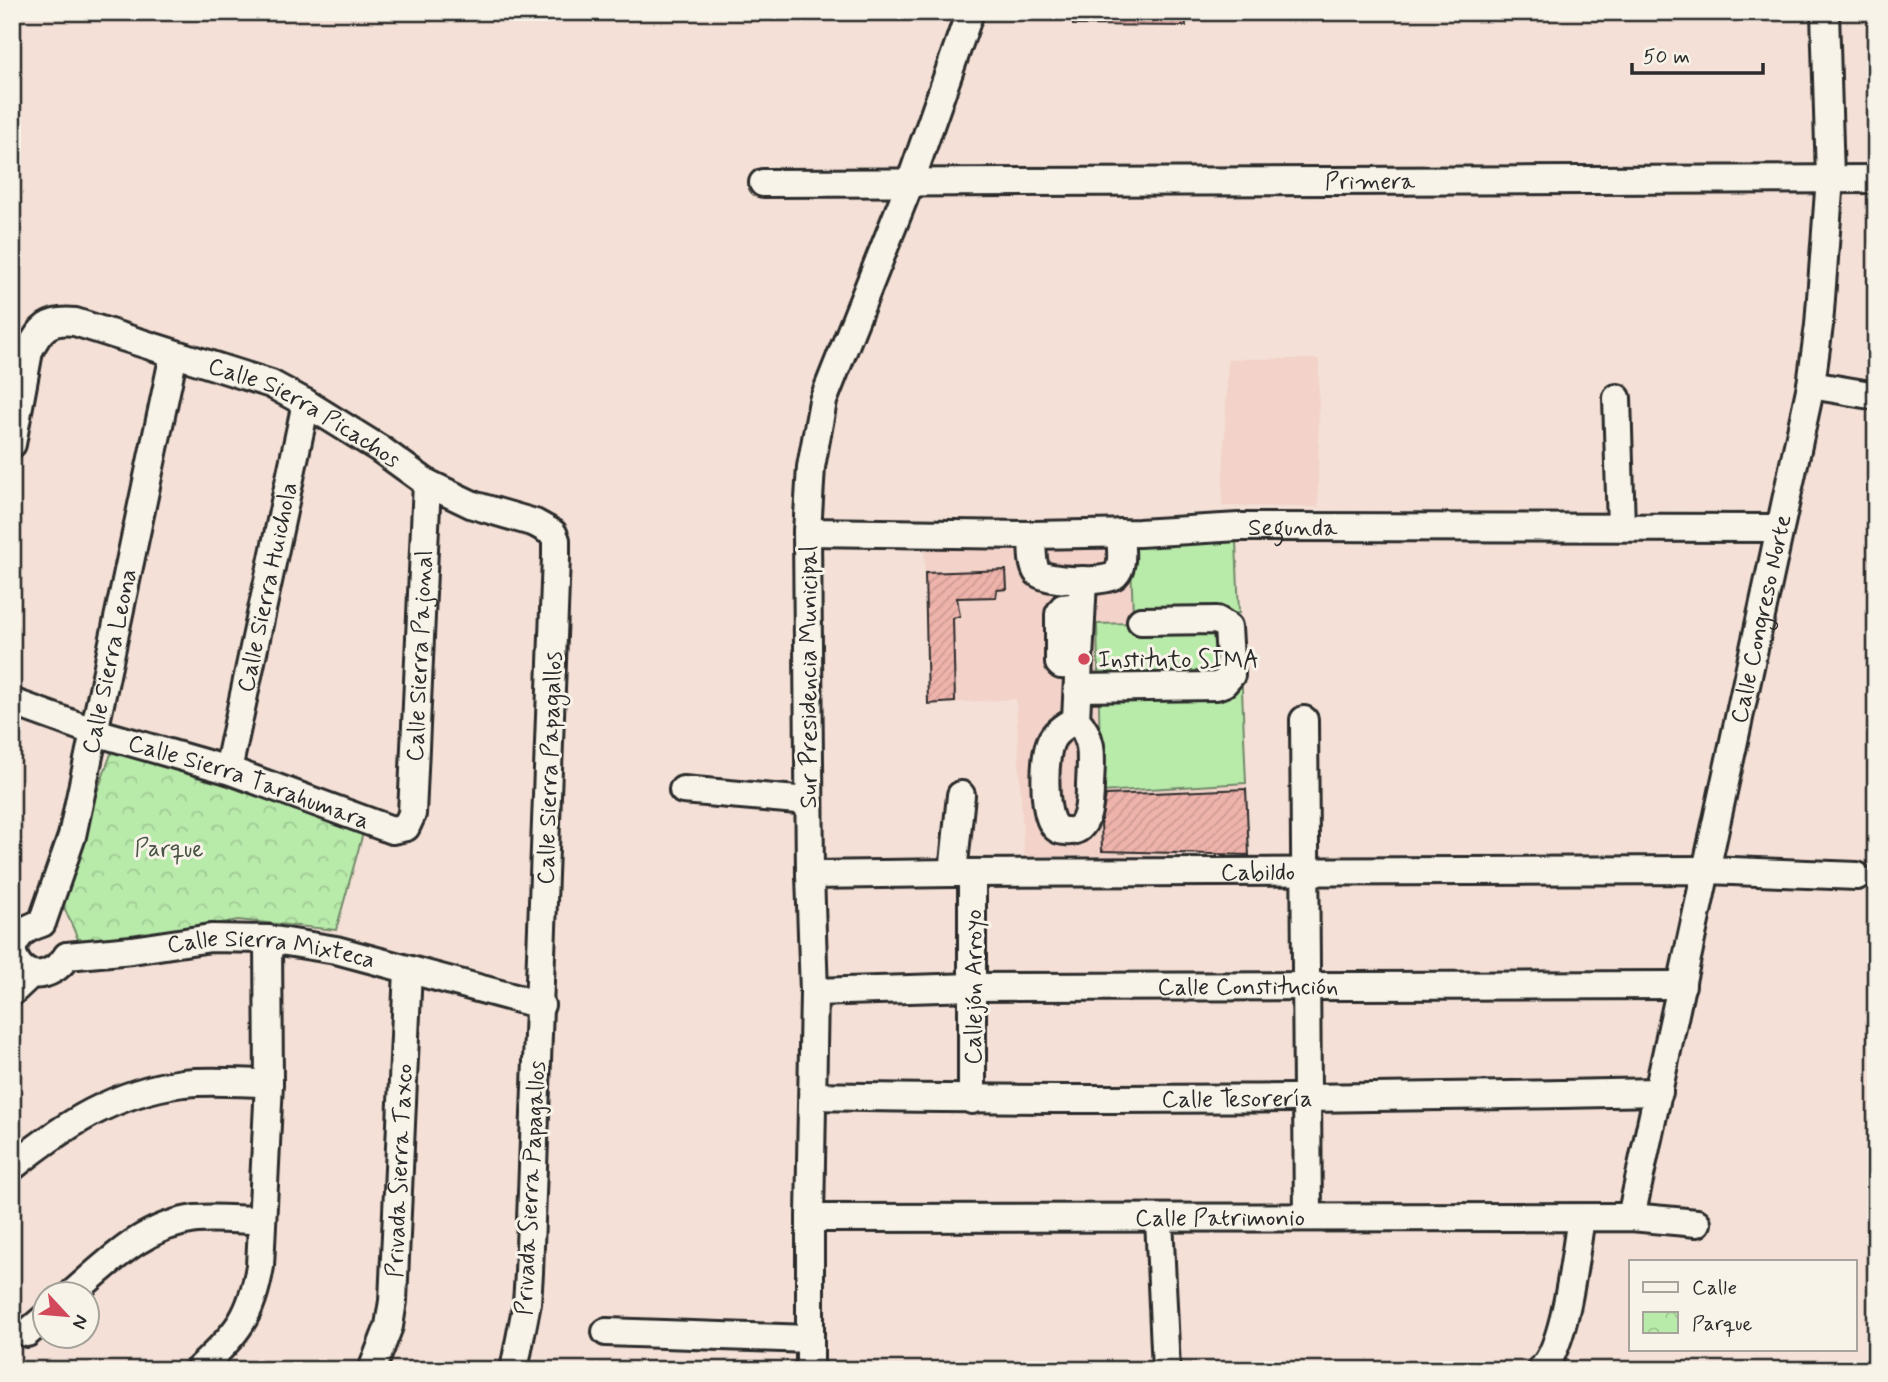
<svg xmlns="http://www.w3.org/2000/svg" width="1888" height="1382" font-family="Mynerve,sans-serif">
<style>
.built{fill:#f2d2c9}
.park{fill:url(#park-crowns);stroke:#728a6a;stroke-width:2}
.pitch{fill:#b8eaaa;stroke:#728a6a;stroke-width:2}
.building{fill:url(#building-hatch);stroke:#2b2b2b;stroke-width:2}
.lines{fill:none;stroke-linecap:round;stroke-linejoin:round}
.minor-casing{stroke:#2b2b2b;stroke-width:32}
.minor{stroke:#f7f3e8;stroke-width:26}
.poi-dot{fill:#d1495b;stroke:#f7f3e8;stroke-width:2.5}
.labels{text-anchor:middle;stroke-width:6;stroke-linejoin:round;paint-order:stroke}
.street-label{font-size:24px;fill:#2b2b2b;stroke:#f7f3e8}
.poi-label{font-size:24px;fill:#2b2b2b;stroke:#f7f3e8;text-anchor:start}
.park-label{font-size:24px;fill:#475144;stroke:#f7f3e8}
</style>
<defs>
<pattern id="park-crowns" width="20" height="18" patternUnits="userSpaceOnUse" patternTransform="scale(1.75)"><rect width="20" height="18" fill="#b8eaaa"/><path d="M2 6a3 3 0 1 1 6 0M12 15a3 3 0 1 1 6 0" fill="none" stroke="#9ec992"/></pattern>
<pattern id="building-hatch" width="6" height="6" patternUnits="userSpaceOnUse" patternTransform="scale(1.75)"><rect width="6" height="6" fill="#eeb3ab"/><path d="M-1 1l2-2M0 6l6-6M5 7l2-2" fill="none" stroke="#cc9a93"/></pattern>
</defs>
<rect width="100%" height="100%" fill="#f4e0d6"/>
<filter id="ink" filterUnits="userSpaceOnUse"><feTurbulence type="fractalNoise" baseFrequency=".0143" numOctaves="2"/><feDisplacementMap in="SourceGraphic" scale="14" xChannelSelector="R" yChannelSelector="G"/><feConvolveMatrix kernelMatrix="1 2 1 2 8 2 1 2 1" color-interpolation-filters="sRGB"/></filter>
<g filter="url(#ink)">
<path class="built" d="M1228 359H1319L1318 507 1222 506Z
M924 540 1236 541 1249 855 1024 856 1016 699 928 704Z"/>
<path class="park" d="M115 743 365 826 336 930 238 920 117 943 78 939 59 896Z"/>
<path class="pitch" d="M1130 540 1236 541 1239 613 1133 614Z
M1239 620 1246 783 1101 792 1097 624Z"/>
<path class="building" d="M1073 12H1185L1186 26 1073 25Z
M1006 570 1007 589 997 590 996 597 957 598 960 616 953 618 955 702 928 704 925 573Z
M1246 789 1249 855 1102 851 1101 821 1106 795Z"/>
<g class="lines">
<g class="minor-casing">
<g id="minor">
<path id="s1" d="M763 183 1876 179"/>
<path d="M1811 385 1876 396"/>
<path d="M1617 398 1621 527"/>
<path id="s2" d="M12 444 29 351C40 328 49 319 75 322L271 384 306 403 380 449 427 483 473 505 535 523 553 533 556 540V557L529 1273 527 1303 514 1370"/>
<path id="s3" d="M807 532 1032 535 1139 533 1239 527 1780 528"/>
<path d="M1032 535C1033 545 1031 563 1037 572 1043 582 1107 583 1115 575 1125 566 1120 546 1120 533"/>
<path d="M1078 666 1061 665 1059 663V614L1063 608 1080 606"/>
<path d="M1079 688 1216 686 1224 683 1231 675 1228 627 1217 620 1141 621"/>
<path id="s4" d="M12 702 95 732 228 770 392 830 406 827 412 814 427 483"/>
<path d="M1076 719C1068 724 1057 730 1052 739 1043 754 1043 810 1053 824 1056 829 1061 831 1066 831 1090 834 1090 800 1090 785 1091 757 1095 740 1076 719L1083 580"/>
<path d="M1304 720 1308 1217"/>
<path id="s5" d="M228 770 306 403"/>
<path d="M683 790 809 801"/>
<path d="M953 873 961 795"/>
<path d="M972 873V1100"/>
<path id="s6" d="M810 875 953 873 1708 870 1857 876"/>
<path id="s7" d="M12 950C17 934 26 928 42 923L72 836 174 354"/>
<path d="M12 950C20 983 51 980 67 956"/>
<path id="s8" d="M67 956 132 950 211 938 268 939 336 950 541 1005"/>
<path d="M12 992 31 974"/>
<path id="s9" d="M814 992 973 987 1682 985"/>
<path id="s10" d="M813 1096C1095 1102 1377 1098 1659 1092"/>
<path d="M12 1167C64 1125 115 1092 183 1083 211 1080 241 1083 269 1083"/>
<path id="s11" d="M1631 1217 1811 385 1819 325 1830 178 1825 12"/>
<path id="s12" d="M810 1218 1631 1217 1697 1223"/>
<path d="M1159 1219 1166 1370"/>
<path d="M72 1294C109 1262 144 1225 196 1219 217 1217 240 1220 262 1220"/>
<path d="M606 1332 809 1339"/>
<path d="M27 1333 46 1317"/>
<path d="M198 1370C236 1333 251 1320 260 1266L269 1083 268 939"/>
<path id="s13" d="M372 1370 389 1326 393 1301 408 970"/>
<path d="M810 1370V1218L814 992 810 875 807 532 811 467 823 401 910 183 970 12"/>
<path d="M1540 1370C1566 1350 1575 1252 1581 1218"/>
</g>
</g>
<use href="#minor" class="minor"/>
</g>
</g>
<circle class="poi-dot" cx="1084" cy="659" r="7"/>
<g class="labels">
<g class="street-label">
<text dy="8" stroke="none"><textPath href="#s1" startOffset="607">Primera</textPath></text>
<text dy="8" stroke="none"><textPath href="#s2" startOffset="402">Calle Sierra Picachos</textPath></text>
<text dy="8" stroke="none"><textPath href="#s3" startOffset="486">Segunda</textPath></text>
<text dy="8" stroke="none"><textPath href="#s5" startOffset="187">Calle Sierra Huichola</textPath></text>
<text dy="8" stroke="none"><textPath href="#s11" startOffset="612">Calle Congreso Norte</textPath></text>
<text dy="8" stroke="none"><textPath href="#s4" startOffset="588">Calle Sierra Pajonal</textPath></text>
<text dy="8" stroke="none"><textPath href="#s7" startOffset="313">Calle Sierra Leona</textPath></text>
<text transform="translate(808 677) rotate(-90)" y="8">Sur Presidencia Municipal</text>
<text transform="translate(549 768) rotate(-88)" y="8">Calle Sierra Papagallos</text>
<text dy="8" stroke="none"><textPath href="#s4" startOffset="250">Calle Sierra Tarahumara</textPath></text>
<text dy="8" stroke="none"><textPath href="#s6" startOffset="448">Cabildo</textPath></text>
<text dy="8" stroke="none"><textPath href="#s8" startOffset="206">Calle Sierra Mixteca</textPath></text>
<text dy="8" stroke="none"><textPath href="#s9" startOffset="434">Calle Constitución</textPath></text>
<text transform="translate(973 987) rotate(-90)" y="8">Callejón Arroyo</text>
<text dy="8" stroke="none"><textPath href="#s10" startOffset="424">Calle Tesorería</textPath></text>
<text dy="8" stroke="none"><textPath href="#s13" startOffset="203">Privada Sierra Taxco</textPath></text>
<text transform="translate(530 1188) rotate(-87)" y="8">Privada Sierra Papagallos</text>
<text dy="8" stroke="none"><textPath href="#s12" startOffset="410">Calle Patrimonio</textPath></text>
</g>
<g class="poi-label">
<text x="1098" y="667">Instituto SIMA</text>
</g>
<g class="park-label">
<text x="169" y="856">Parque</text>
</g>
</g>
<rect width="1888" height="1382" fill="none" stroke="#f7f3e8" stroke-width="42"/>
<rect x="21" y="21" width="1846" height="1340" fill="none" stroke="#2b2b2b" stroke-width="2.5" filter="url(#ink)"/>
<rect x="1629" y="1260" width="228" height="91" fill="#f7f3e8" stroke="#a5a39c" stroke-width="2"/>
<rect x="1643" y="1282" width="35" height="10" fill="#f7f3e8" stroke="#a5a39c" stroke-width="2"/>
<text x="1692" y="1294" font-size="21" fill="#2b2b2b">Calle</text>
<rect x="1643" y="1312" width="35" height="21" fill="url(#park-crowns)" stroke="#a5a39c" stroke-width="2"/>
<text x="1692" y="1330" font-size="21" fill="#2b2b2b">Parque</text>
<g transform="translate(66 1315) rotate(116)"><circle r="33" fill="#f7f3e8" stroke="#a5a39c" stroke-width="2"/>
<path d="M0-5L12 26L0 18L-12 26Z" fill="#d1495b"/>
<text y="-10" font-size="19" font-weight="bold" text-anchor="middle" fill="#2b2b2b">N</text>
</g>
<path d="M1632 63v10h131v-10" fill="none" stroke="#2b2b2b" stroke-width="3.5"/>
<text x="1643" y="63" font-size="21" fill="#2b2b2b" stroke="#f7f3e8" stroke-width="5" paint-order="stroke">50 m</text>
</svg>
